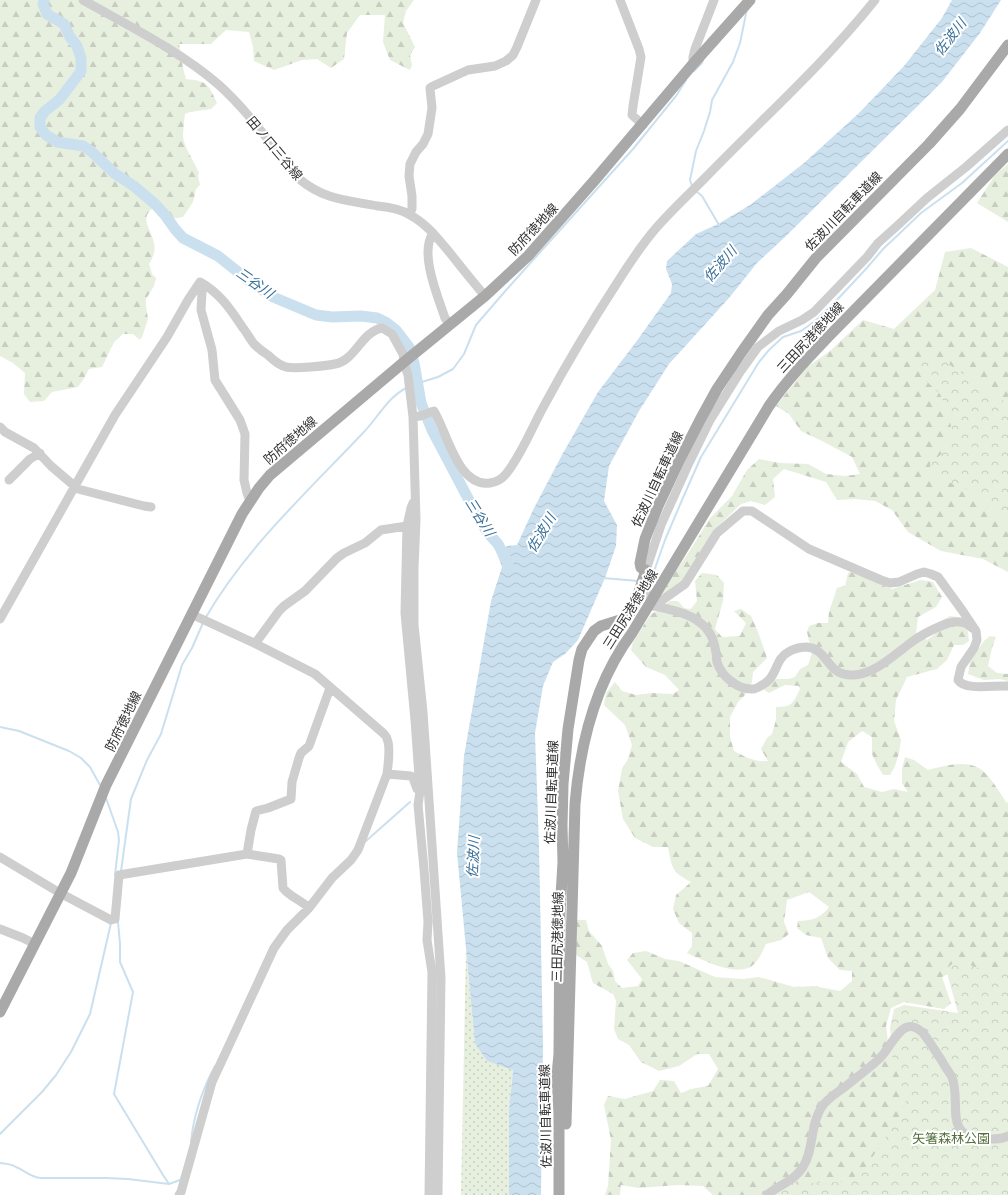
<svg xmlns="http://www.w3.org/2000/svg" width="1008" height="1195" font-family="'Varela Round','Noto Sans JP',sans-serif">
<style>
.grass{fill:url(#grass-dots)}
.forest{fill:url(#forest-firs)}
.park{fill:url(#park-crowns)}
.water{fill:url(#water-waves)}
.lines{fill:none;stroke-linecap:round;stroke-linejoin:round}
.stream{stroke:#cbe0ef;stroke-width:2}
.river{stroke:#cbe0ef;stroke-width:11}
.minor{stroke:#cecece;stroke-width:9}
.major{stroke:#a9a9a9;stroke-width:11}
.labels{text-anchor:middle;stroke-width:4;stroke-linejoin:round;paint-order:stroke}
.street-label{font-size:13px;fill:#313131;stroke:#fff}
.park-label{font-size:13px;fill:#53703c;stroke:#fff}
.water-label{font-size:14px;font-style:italic;fill:#3a7199;stroke:#fff}
</style>
<defs>
<pattern id="grass-dots" width="8" height="8" patternUnits="userSpaceOnUse"><rect width="8" height="8" fill="#e7efdf"/><path d="M2 2h.1M6 6h.1" fill="none" stroke="#c7cdc0" stroke-width="1.8" stroke-linecap="round"/></pattern>
<pattern id="forest-firs" width="22" height="20" patternUnits="userSpaceOnUse"><rect width="22" height="20" fill="#e7efdf"/><path d="M5 1l3.5 6h-7zM16 11l3.5 6h-7z" fill="#c7cdc0"/></pattern>
<pattern id="park-crowns" width="20" height="18" patternUnits="userSpaceOnUse"><rect width="20" height="18" fill="#e7efdf"/><path d="M2 6a3 3 0 1 1 6 0M12 15a3 3 0 1 1 6 0" fill="none" stroke="#c7cdc0"/></pattern>
<pattern id="water-waves" width="16" height="10" patternUnits="userSpaceOnUse"><rect width="16" height="10" fill="#cbe0ef"/><path d="M0 5q4-4 8 0t8 0" fill="none" stroke="#afc1cd"/></pattern>
</defs>
<rect width="100%" height="100%" fill="#fff"/>
<path class="grass" d="M466 949 475 1044 487 1061 513 1069 509 1110V1195H461Z"/>
<path class="forest" d="M0 0H414L406 11 403 23 415 47 410 55 412 65 410 70 390 60 383 42 385 15H360L347 33 344 59 331 68 317 59 302 60 274 70 254 61 253 47 249 32 226 30 211 44H179L183 68 186 79C208 81 208 84 217 103L211 109 190 112 185 114C184 122 183 130 183 137 184 147 195 163 199 173L198 176 200 185 196 189 193 202 183 217 171 219 163 209 156 206C137 218 151 227 154 243 156 251 153 257 149 264L152 274 156 278 154 286 146 299V306L148 319 142 337 140 340 133 334H123L114 342 102 367 89 369 83 380 78 387 52 392 44 401 30 402 24 394 25 373 13 363 0 356Z
M1008 164V222L977 203 995 175Z
M971 248 1008 267V572L983 559 941 551 908 532 892 510 875 501 855 499 837 500 826 482 784 469 773 479 775 497 765 505 751 501 741 504 714 530 688 576 664 597 661 592 689 552 710 518 732 496 747 470 759 459 780 463 808 464 826 474 845 476 860 474 852 457 824 442 801 431 789 414 776 406 807 367 830 351 863 320 894 329 935 290 945 252Z
M851 572 892 589 921 580 933 582 942 597 936 607 918 617 916 633 927 640 935 634 941 621 950 616 963 618 968 632 969 641 963 645H954L947 660 937 669 907 677 896 700 894 721 901 740 899 753 895 766 890 775H883L877 765 872 754V737L862 731 848 742 841 762 857 774 864 787 882 792 894 789 908 792 902 783V769L905 757 914 760 928 770C948 765 973 757 988 776 995 784 1000 793 1006 802L1008 803V991L956 970 942 977 951 1003 944 1009 904 1002 891 1008 886 1026 888 1042 1008 1195H713L703 1186 678 1185 639 1188 621 1185 620 1195H605L608 1186 611 1140 604 1105 608 1096 625 1099 653 1091 660 1080 674 1081 681 1093 691 1089 708 1086 718 1069 709 1054H697L679 1066 659 1071 641 1062 629 1045 618 1039 614 1029 616 1001 613 994 593 983 587 962 576 955V920H586L589 931 602 946 608 964 613 971 615 981 622 988 638 986 642 979 627 960 633 953 646 951 665 959 679 961 715 977 742 979 759 977 794 987 814 986 840 991 852 981V971L840 970 828 958 821 938 806 935 797 928 798 921C811 921 821 918 829 907L809 892 787 900 784 922 789 934 781 940 766 944C763 950 760 958 755 963 741 980 703 960 687 953L692 946V933L679 923 673 909 676 895 691 882C672 872 672 868 668 847H653L635 838 623 819 618 791 622 769 628 759 632 745 625 725 604 705 606 693 615 682 622 691 636 695 652 693 673 694 679 690 665 675 646 667 631 650 633 642 651 614 659 610 670 601H678L684 608 691 609 697 601 695 581 702 573 717 575 724 583 723 601 715 629 722 637 740 636 746 623 734 611 741 609 751 616 758 632 767 658 753 672 752 682 745 695 738 702 730 717V737L734 751C745 757 754 762 768 761L761 749 767 738 772 734 776 720V707C793 707 793 703 800 689L799 686 785 685 769 693 763 689 776 679H789L795 677 800 669 808 665 812 653 807 632 809 626 818 623H828L829 612 837 588 845 586 848 573Z
M990 636 996 637 992 648 988 666 997 673 1008 674V681L1000 679 984 680 968 674 970 661 984 641Z"/>
<path class="park" d="M930 357H938L1008 404V526L979 500 971 491 931 475 930 463 943 453 950 440 952 430 947 411 940 394 920 375 919 368 922 361Z
M957 960 989 972 999 971 1008 961V1195H758L763 1187 774 1184 842 1182 861 1174 898 1119 906 1102 901 1083 893 1060 890 1028 894 1009 904 1005 958 1013 946 969Z"/>
<path class="water" d="M952 0H1001L980 33 942 82 784 238 757 263 729 298 669 364 639 411 609 466 604 501 617 525 616 546 605 578 578 640 565 654 553 662 543 686 535 733 539 846 543 1043 541 1195H509V1110L513 1070 487 1061 475 1044 457 853 464 756 491 601 502 567 496 551 508 546 517 545 534 508 563 453 598 392 636 342 671 293 672 284 666 269 667 261 696 234 718 224 750 205 804 163 859 113 904 66 942 18Z"/>
<g class="lines">
<path class="stream" d="M694 71 702 63 703 60
M692 186 690 180 696 151 704 131 710 112 712 100 733 62 740 43 747 9
M696 191 702 196 719 225
M412 385 438 377 453 369 464 354 476 325 507 289 633 149 676 96 686 80
M603 578 638 581
M648 580 653 574 665 540 682 500 701 457 759 362 769 350 783 337 801 331 814 322 834 303 865 270 884 248 898 235 921 213 962 183 1008 141
M206 617C246 548 307 492 362 434 377 419 387 398 406 388
M0 727 19 731 69 751 81 758 90 767 100 785
M106 798 118 832 119 840 115 875
M366 841 410 802
M121 871 131 799 147 760 161 734 182 665 192 648 203 623
M118 922 120 944V962L133 992 114 1094 163 1175 169 1184
M0 1134 42 1092 56 1075 71 1052 90 1014 111 923
M191 1141C194 1114 202 1090 215 1066
M0 1163C6 1164 11 1164 16 1167 26 1171 30 1177 41 1178H106L128 1179 169 1184 180 1180"/>
<path class="river" d="M44 0 43 4 47 14 64 24 70 37 77 46 81 58V71L60 99 44 112 40 119V127L46 135 57 142 83 146 92 152 114 173 135 187 155 204 165 215 175 229 183 238 218 256 253 284 273 297 316 315 332 317 361 316 377 318 387 323 396 330 409 347 414 363 421 403 432 430 480 521 488 533 498 544 508 563"/>
<path class="minor" d="M83 0C129 26 180 51 219 85 249 112 273 147 298 178 324 200 346 200 378 206 388 207 401 209 410 215 427 224 438 239 450 253 461 267 473 282 485 296
M620 0 639 49 641 57 633 106 632 115 643 125
M693 64V57L695 49 714 0
M409 214 412 209V196L409 176 410 164 416 152 423 144 428 134 432 108 430 88 433 86 468 70 495 66 506 61 513 55 517 47 536 0
M433 233C419 253 438 297 445 318L450 324
M200 282C220 293 231 310 243 328 247 333 250 339 254 344 258 348 263 352 268 355 273 360 279 365 286 367 295 369 325 366 335 364 356 360 361 332 382 328L392 334 403 354 405 366 408 375 413 417 416 520 414 568V625L423 712 441 978 438 1195
M200 282 202 292 201 310 212 350 215 380 240 420 245 434 244 480 247 493 250 501
M413 417 420 416 434 411C447 432 458 488 490 483 497 482 502 479 506 474 522 454 532 427 545 404 567 363 591 323 617 283 629 264 642 244 657 227 672 210 689 194 705 178 762 119 824 64 875 0
M0 427 5 432 34 448 51 466 78 489 144 506 151 507
M9 480 30 459 40 453
M413 503 411 508 407 526 405 613 415 720 420 791 418 805 424 869 428 922 427 940 432 972 429 1195
M646 570 661 525 689 463 710 420 740 372 758 347 779 331 802 320 814 312 867 257 878 243 897 226 927 198 966 167 1008 130
M639 593 655 595
M648 606H654L685 584 717 533 743 511H752L809 549 881 580 890 583 899 582 917 574 924 572 931 574 938 577 962 610 976 631 977 640 974 648 961 667 958 680C965 691 995 685 1008 686
M654 606C672 610 692 613 706 628 712 635 715 644 716 653 717 655 716 659 717 662 721 676 738 690 753 689 756 689 759 687 762 685 764 684 767 682 769 680 778 670 776 658 790 651 796 648 800 647 807 647 829 649 826 677 854 675 874 674 893 656 909 644 919 636 931 630 943 625 950 622 959 620 967 624 969 625 971 628 974 629
M0 619 115 415 167 337 188 300 200 282
M256 644 257 641 279 611 284 606 305 591 337 558 344 553 365 543 381 530 407 526
M387 774 411 776 413 778 417 789
M247 854 279 859 281 860 283 888C290 897 301 900 309 908
M0 857 60 893 111 920 115 919 119 875 247 854 251 830 256 811 268 808 291 799 292 782 299 758 301 753 309 746 330 688
M0 929 23 938 35 944
M179 1195 181 1192 212 1082 274 948 287 930 309 908 332 878 351 860 358 850 387 774C388 765 391 747 387 739 387 737 385 735 383 733L315 674 256 644 191 614
M767 1195C779 1185 794 1181 803 1167 814 1149 810 1126 821 1108 826 1099 837 1093 846 1086 857 1077 868 1069 879 1059 888 1051 896 1031 907 1027 914 1025 919 1029 923 1033 930 1042 936 1052 942 1061 945 1067 949 1072 952 1077 962 1104 942 1137 984 1139 993 1139 1001 1140 1008 1136"/>
<path class="major" d="M0 1012 71 873 106 785 242 514 259 488 270 475 404 362 485 296 528 256 594 181 693 64 750 0
M566 1124 575 804C580 744 595 683 632 633L769 406C787 380 808 358 830 335L1008 154
M559 1195V1114L557 1075 559 1054 560 913 563 862 562 826 563 784 568 729 579 660 582 649 594 631 601 626 623 619 627 616 632 610 636 601 646 570 641 568 640 563 645 539 658 506 680 459 700 420 717 389 741 353 768 315 787 294 816 258 929 144 960 109 1008 45"/>
</g>
<g class="labels">
<g class="street-label">
<text transform="translate(275 148) rotate(50)" y="5">田ノ口三谷線</text>
<text transform="translate(843 211) rotate(-46)" y="5">佐波川自転車道線</text>
<text transform="translate(533 229) rotate(-47)" y="5">防府徳地線</text>
<text transform="translate(810 337) rotate(-47)" y="5">三田尻港徳地線</text>
<text transform="translate(290 440) rotate(-41)" y="5">防府徳地線</text>
<text transform="translate(657 479) rotate(-65)" y="5">佐波川自転車道線</text>
<text transform="translate(630 609) rotate(-58)" y="5">三田尻港徳地線</text>
<text transform="translate(123 721) rotate(-64)" y="5">防府徳地線</text>
<text transform="translate(551 792) rotate(-88)" y="5">佐波川自転車道線</text>
<text transform="translate(557 937) rotate(-89)" y="5">三田尻港徳地線</text>
<text transform="translate(545 1116) rotate(-91)" y="5">佐波川自転車道線</text>
</g>
<g class="park-label">
<text x="951" y="1143">矢箸森林公園</text>
</g>
<g class="water-label">
<text transform="translate(950 37) rotate(-52)" y="5">佐波川</text>
<text transform="translate(720 264) rotate(-49)" y="5">佐波川</text>
<text transform="translate(255 283) rotate(35)" y="5">三谷川</text>
<text transform="translate(480 517) rotate(58)" y="5">三谷川</text>
<text transform="translate(541 533) rotate(-59)" y="5">佐波川</text>
<text transform="translate(473 857) rotate(-87)" y="5">佐波川</text>
</g>
</g>
</svg>
